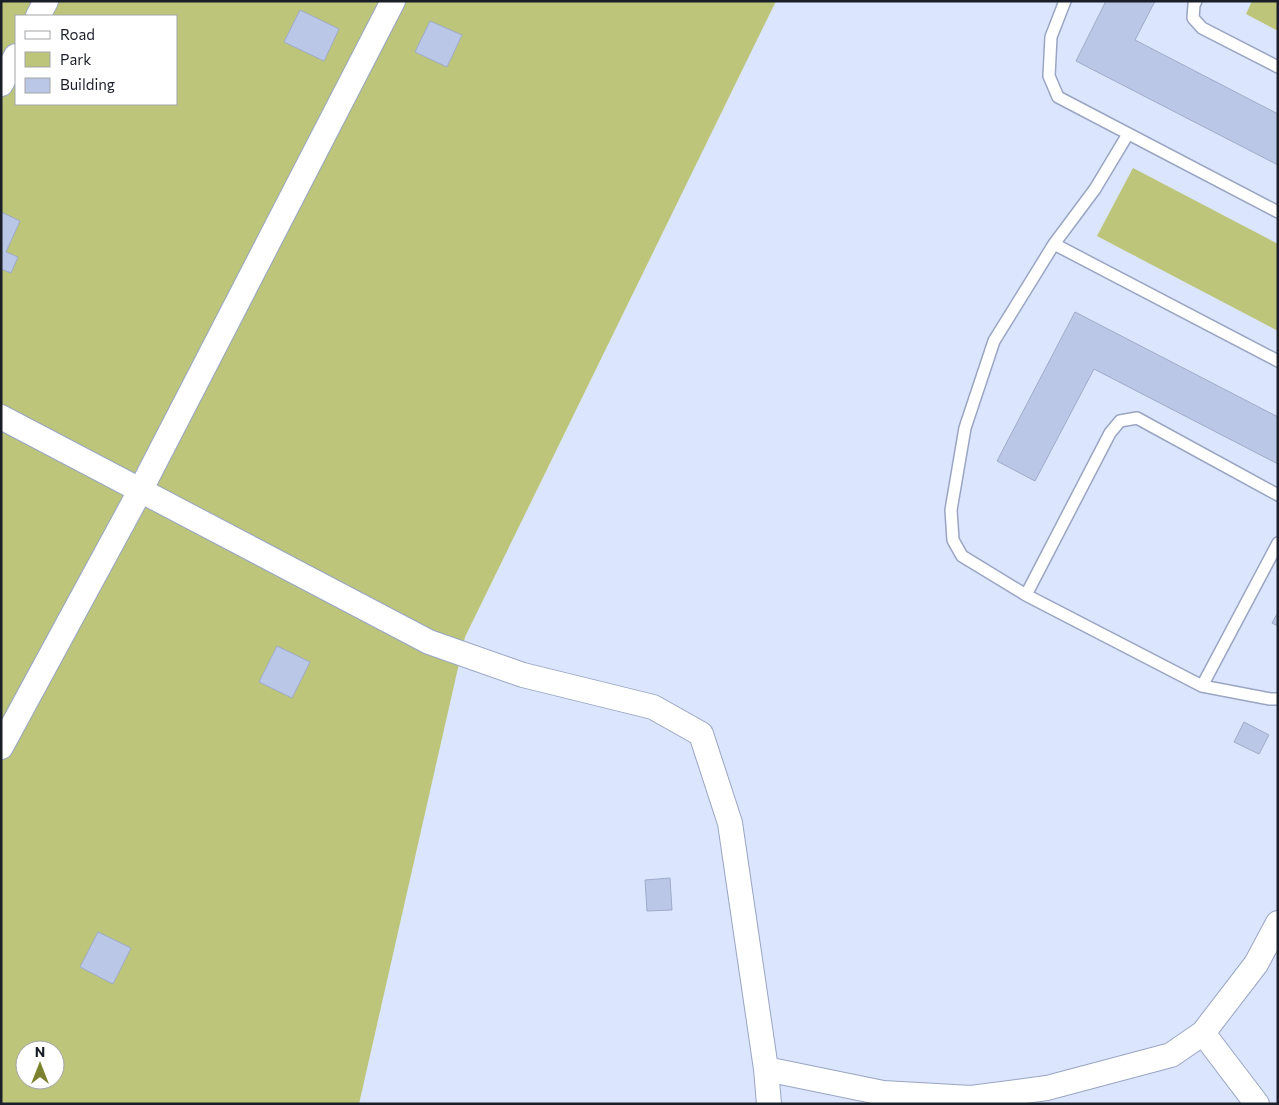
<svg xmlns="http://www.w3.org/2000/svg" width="1279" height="1105" font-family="Commissioner,sans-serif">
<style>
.green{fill:#bcc57a;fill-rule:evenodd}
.building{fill:#bbc7e6;stroke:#9fabc9}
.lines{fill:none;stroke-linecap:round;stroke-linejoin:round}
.lane-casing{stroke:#99a5c3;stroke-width:14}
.street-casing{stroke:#99a5c3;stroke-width:26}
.lane{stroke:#fff;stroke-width:11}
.street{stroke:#fff;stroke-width:24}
</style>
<rect width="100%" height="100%" fill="#dbe5fe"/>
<path class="green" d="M1 1H776L465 637 359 1104H1ZM16 16H176V104H16ZM25 1050H55V1080H25Z
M1252 1H1278V31L1246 14Z
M1133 168 1278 244V331L1097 236Z"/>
<path class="building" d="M1106 1H1155L1135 40 1278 114V165L1076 61Z
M300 10 339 29 324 61 284 42Z
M430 21 462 35 447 67 415 52Z
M1 212 20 221 6 252 18 257 11 273 1 269Z
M1075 312 1278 417V464L1094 369 1035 481 997 461Z
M1278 612V626L1272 623Z
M277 646 310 662 292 698 259 682Z
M1244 722 1269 735 1259 754 1234 742Z
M670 878 672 910 647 911 645 880Z
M98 932 131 948 113 984 80 967Z"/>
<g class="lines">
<g class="lane-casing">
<path id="lane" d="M1065 1 1051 37 1049 76 1058 97 1278 212
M1196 1 1194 5 1193 18 1202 28 1278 67
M1054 244 1278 361
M1278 495 1137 418 1120 421 1110 433 1026 595 1202 686 1270 699H1278
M1026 595 962 556 953 540 951 510 965 428 994 341 1054 244 1095 189 1128 134
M1202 686 1278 543"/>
</g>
<g class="street-casing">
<path id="street" d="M38 16 46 1
M1 84 16 56
M1 417 429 642 523 675 653 707 701 734 730 823 766 1069 769 1104
M1 747 140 491 393 1
M1203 1033 1257 1104
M766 1069 883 1093 971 1098 1047 1088 1171 1055 1203 1033 1256 964 1278 923"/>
</g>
<use href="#lane" class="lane"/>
<use href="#street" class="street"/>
</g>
<rect width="1279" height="1105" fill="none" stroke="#1a1e29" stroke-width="5"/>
<rect x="15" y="15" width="162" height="90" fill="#ffffff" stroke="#a3a5a9"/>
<rect x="25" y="31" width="25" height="8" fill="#ffffff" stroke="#a3a5a9"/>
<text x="60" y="40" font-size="15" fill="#1a1e29">Road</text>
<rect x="25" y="52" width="25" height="15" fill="#bcc57a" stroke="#a3a5a9"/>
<text x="60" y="65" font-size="15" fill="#1a1e29">Park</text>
<rect x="25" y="78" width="25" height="15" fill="#bbc7e6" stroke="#a3a5a9"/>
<text x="60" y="90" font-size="15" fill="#1a1e29">Building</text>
<g transform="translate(40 1065)"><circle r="24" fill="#ffffff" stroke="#a3a5a9"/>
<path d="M0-4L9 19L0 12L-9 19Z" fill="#7a822d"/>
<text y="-8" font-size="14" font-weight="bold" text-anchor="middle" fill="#1a1e29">N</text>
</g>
</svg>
